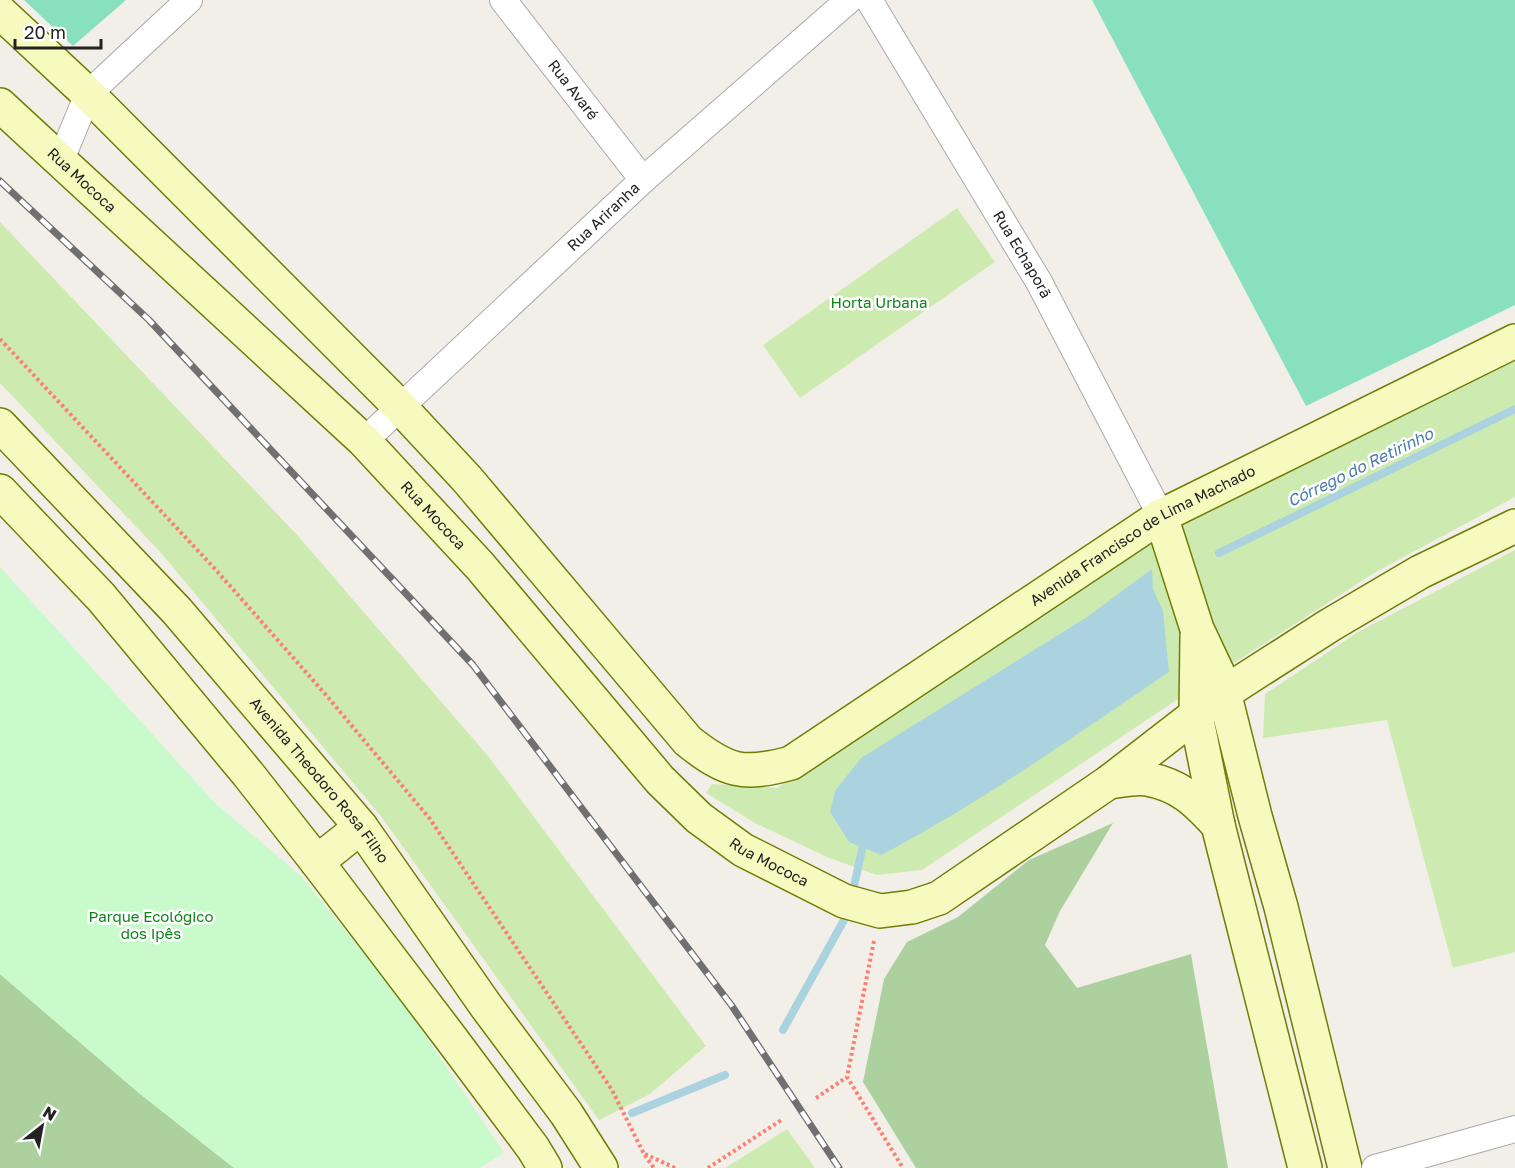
<svg xmlns="http://www.w3.org/2000/svg" width="1515" height="1168" font-family="'Golos Text',sans-serif">
<style>
.grass{fill:#cdebb0}
.forest{fill:#add19e}
.park{fill:#c8facc}
.pitch{fill:#88e0be}
.water{fill:#aad3df}
.lines{fill:none;stroke-linecap:round;stroke-linejoin:round}
.stream{stroke:#aad3df;stroke-width:8}
.street-casing{stroke:#a9a9a9;stroke-width:28}
.secondary-casing{stroke:#707d05;stroke-width:36}
.path{stroke:#fa8072;stroke-width:4;stroke-dasharray:3 3;stroke-linecap:butt}
.street{stroke:#fff;stroke-width:26}
.secondary{stroke:#f7fabf;stroke-width:33}
.rail-casing{stroke:#707070;stroke-width:7}
.rail{stroke:#fff;stroke-width:4.5;stroke-dasharray:14;stroke-linecap:butt}
.labels{text-anchor:middle;stroke-width:5;stroke-linejoin:round;paint-order:stroke}
.street-label{font-size:15px;fill:#222;stroke:#fff}
.park-label{font-size:15px;fill:#0c8416;stroke:#fff}
.water-label{font-size:16px;font-style:italic;fill:#4a7aab;stroke:#fff}
</style>
<rect width="100%" height="100%" fill="#f2efe9"/>
<path class="grass" d="M957 208 995 262 800 398 763 345Z
M0 222 299 537 488 756 706 1046 650 1094 599 1120 380 815 161 553 0 383Z
M1515 353V497L1374 573 1175 701 922 870 877 875 827 857 755 823 706 793 712 784 777 788 865 731 1199 501Z
M1515 550V952L1453 968 1387 720 1263 738 1265 694 1358 632Z
M787 1129 815 1168H725Z"/>
<path class="forest" d="M1113 823 1060 911 1045 945 1077 988 1191 954 1228 1168H916L863 1082 884 979 907 942 958 917 1029 860Z
M0 974 139 1093 234 1168H0Z"/>
<path class="park" d="M0 567 215 803 301 876 398 995 504 1153 479 1168H234L139 1093 0 974Z"/>
<path class="pitch" d="M24 0H126L73 46Z
M1092 0H1515V305L1306 406Z"/>
<path class="water" d="M1152 569 1153 589 1163 611 1169 672C1074 736 982 802 881 855L849 842 830 812 835 791 861 758 1087 617Z"/>
<g class="lines">
<path class="stream" d="M1219 553 1515 409
M852 895 864 841 866 838
M783 1030 849 911
M632 1113 725 1075"/>
<g class="street-casing">
<g id="street">
<path id="s1" d="M503 0 643 180"/>
<path id="s2" d="M869 0 1039 282 1161 516"/>
<path d="M60 162 88 94 189 0"/>
<path id="s3" d="M364 441 643 180 849 0"/>
<path d="M1375 1168 1515 1129"/>
</g>
</g>
<g class="secondary-casing">
<g id="secondary">
<path id="s4" d="M0 12 88 94 400 407 467 479 688 741C727 772 743 776 791 763L1161 516 1515 341"/>
<path id="s5" d="M0 105 364 441 480 566 660 780 699 818 743 850 844 901 880 911 912 907 939 898 1109 782 1224 693 1330 625 1420 572 1515 526"/>
<path id="s6" d="M0 425 177 611 361 827 486 1006 566 1113 601 1168"/>
<path d="M0 491 101 597 248 774 317 862 450 1037 533 1148 545 1168"/>
<path d="M1161 516 1197 629 1221 680 1255 816 1281 907 1345 1168"/>
<path d="M1197 637 1196 715 1218 825 1305 1168"/>
<path d="M1109 782C1120 781 1135 777 1147 779 1180 785 1196 801 1218 825"/>
<path d="M317 862 361 827"/>
</g>
</g>
<path class="path" d="M0 339 216 570 326 695 430 819 612 1090 644 1154 654 1168
M874 941 847 1077 903 1168
M816 1098 847 1077
M645 1154 675 1168
M708 1168 783 1119"/>
<use href="#street" class="street"/>
<use href="#secondary" class="secondary"/>
<g class="rail-casing">
<path id="rail" d="M0 181 149 320 473 665 732 1006 839 1168"/>
</g>
<use href="#rail" class="rail"/>
</g>
<g class="labels">
<g class="street-label">
<text dy="5" stroke="none"><textPath href="#s1" startOffset="114">Rua Avaré</textPath></text>
<text dy="5" stroke="none"><textPath href="#s5" startOffset="111">Rua Mococa</textPath></text>
<text dy="5" stroke="none"><textPath href="#s3" startOffset="328">Rua Ariranha</textPath></text>
<text dy="5" stroke="none"><textPath href="#s2" startOffset="297">Rua Echaporã</textPath></text>
<text dy="5" stroke="none"><textPath href="#s5" startOffset="597">Rua Mococa</textPath></text>
<text dy="5" stroke="none"><textPath href="#s4" startOffset="1534">Avenida Francisco de Lima Machado</textPath></text>
<text dy="5" stroke="none"><textPath href="#s6" startOffset="478">Avenida Theodoro Rosa Filho</textPath></text>
<text dy="5" stroke="none"><textPath href="#s5" startOffset="1083">Rua Mococa</textPath></text>
</g>
<g class="park-label">
<text x="879" y="308">Horta Urbana</text>
<text x="151" y="922">Parque Ecológico<tspan x="151" dy="17">dos Ipês</tspan></text>
</g>
<g class="water-label">
<text transform="translate(1360 467) rotate(-26)" y="6">Córrego do Retirinho</text>
</g>
</g>
<g transform="translate(42 1126) rotate(31)" stroke="#ffffff" stroke-width="4.5" paint-order="stroke">
<path d="M0-4.5L10 22L0 15L-10 22Z" fill="#222222"/>
<text y="-9" font-size="16" font-weight="bold" text-anchor="middle" fill="#222222">N</text>
</g>
<path d="M15 39v9h86v-9" fill="none" stroke="#222222" stroke-width="3"/>
<text x="24" y="39" font-size="18" fill="#222222" stroke="#ffffff" stroke-width="4.5" paint-order="stroke">20 m</text>
</svg>
